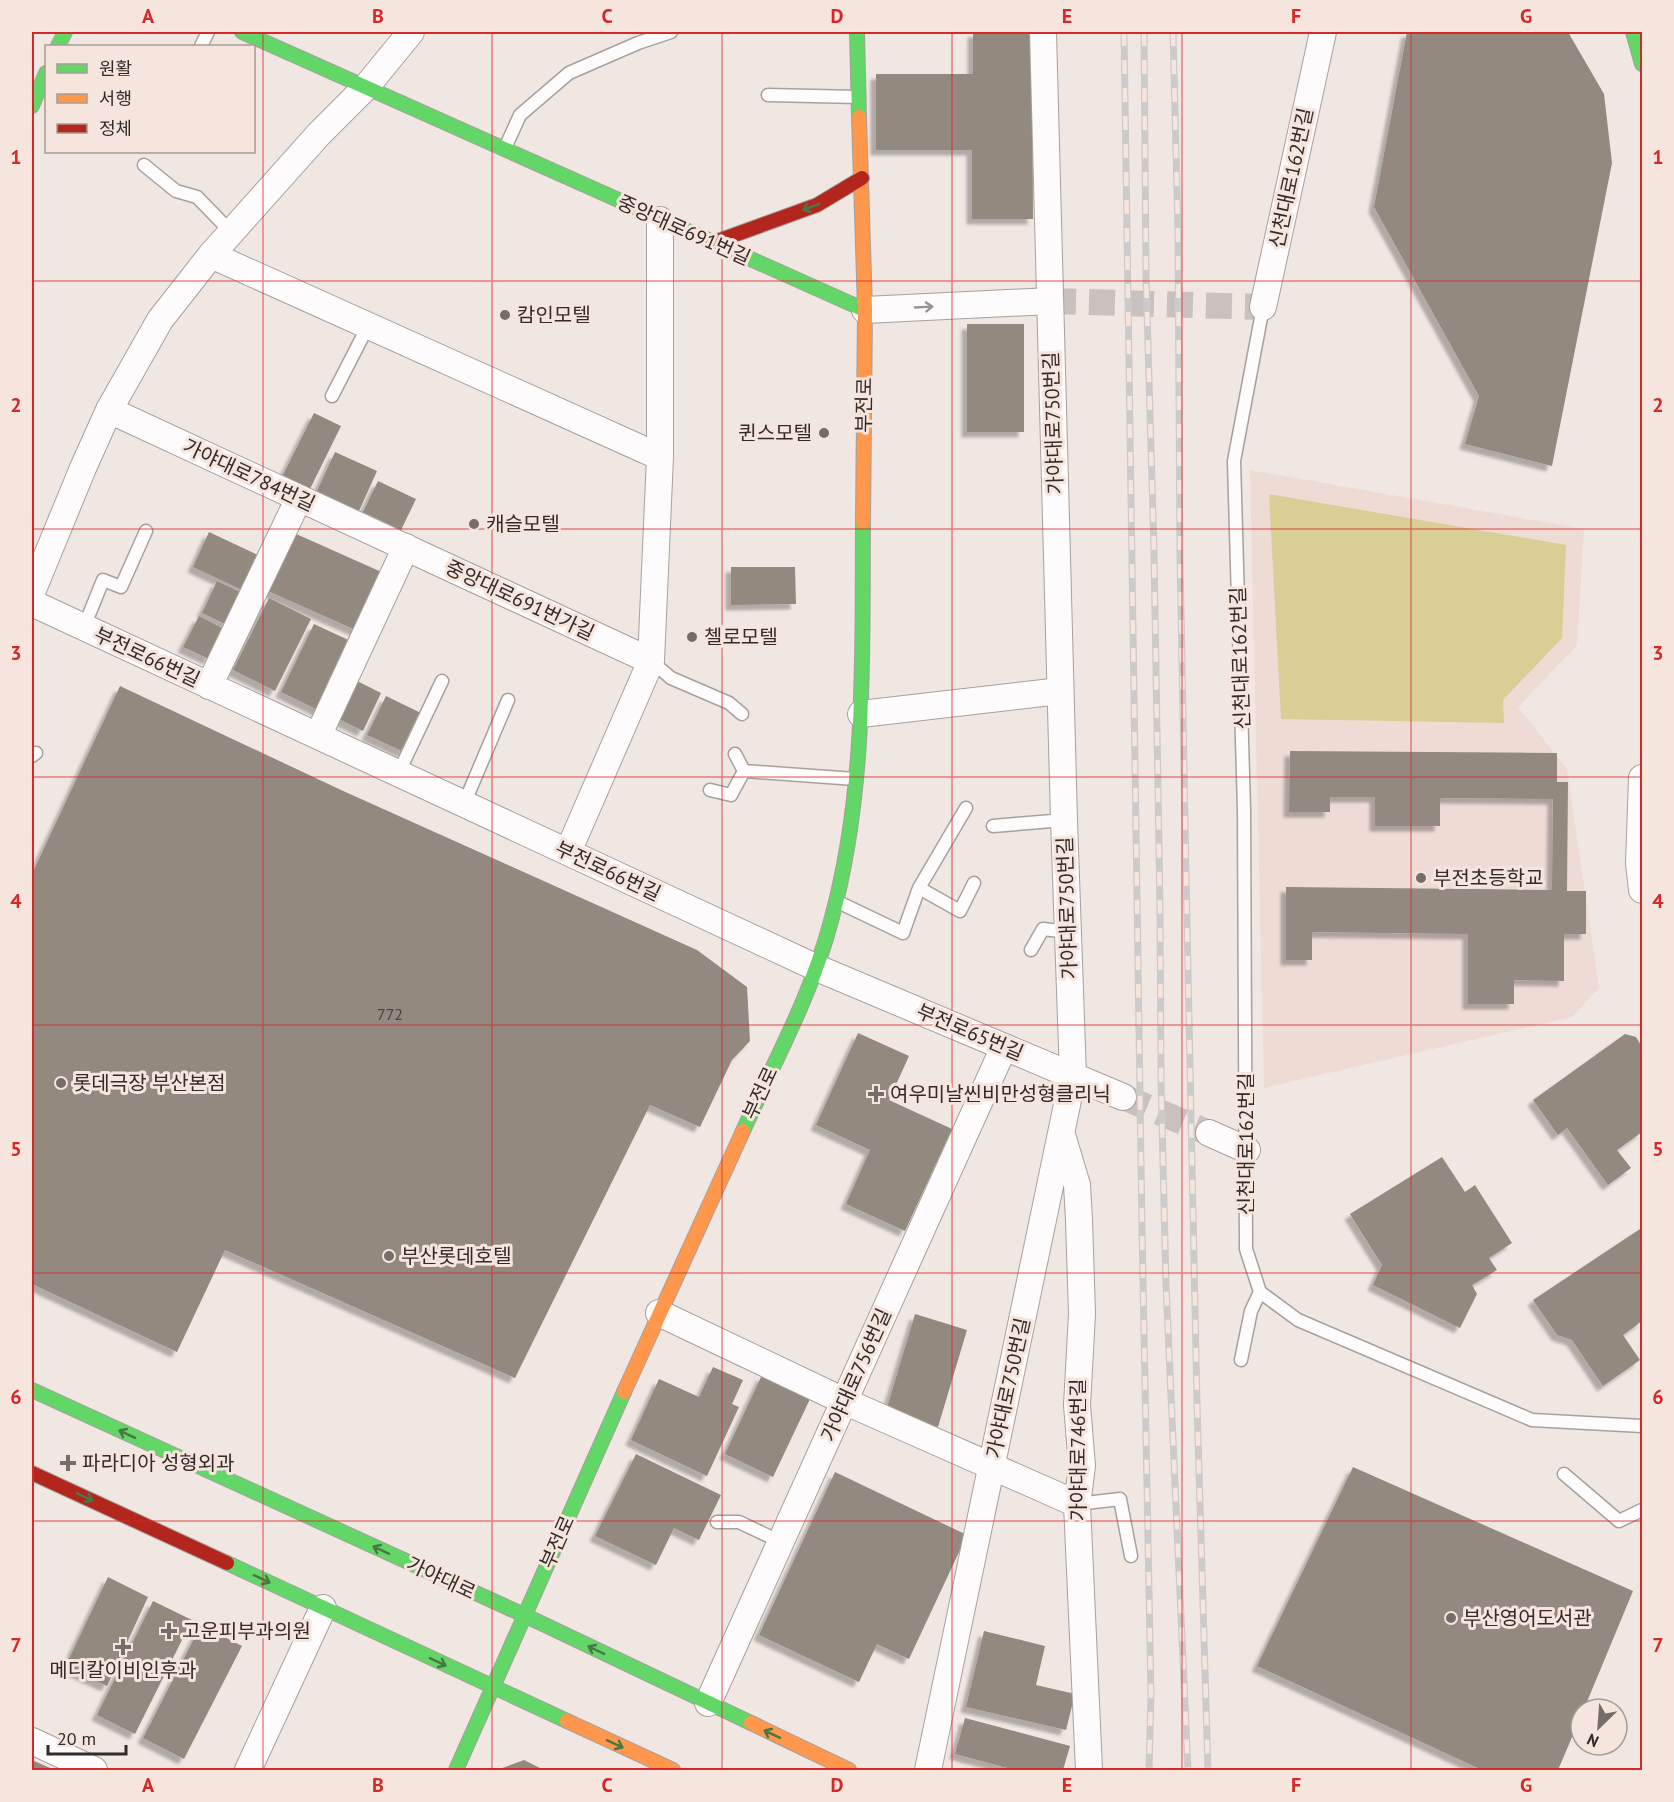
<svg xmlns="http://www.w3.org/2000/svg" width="1674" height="1802" font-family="'PT Sans','Noto Sans KR',sans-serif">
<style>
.built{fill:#eddbd4}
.green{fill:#d8ce96}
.building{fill:#93897e;filter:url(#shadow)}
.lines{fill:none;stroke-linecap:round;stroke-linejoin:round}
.street-tunnel{stroke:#cac1be;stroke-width:26;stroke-dasharray:26 13;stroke-linecap:butt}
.lane-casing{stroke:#a7a09d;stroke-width:15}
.street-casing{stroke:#a7a09d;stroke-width:28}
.fast-casing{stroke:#a7a09d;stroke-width:16}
.slow-casing{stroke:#a7a09d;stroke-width:16}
.jam-casing{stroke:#a7a09d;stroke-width:16}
.lane{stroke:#fdfbfb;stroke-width:12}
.street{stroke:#fdfbfb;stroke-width:26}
.fast{stroke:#63d668;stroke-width:14}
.slow{stroke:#ff974d;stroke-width:14}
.jam{stroke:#b3261e;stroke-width:14}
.rail-casing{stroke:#cdcbca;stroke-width:7}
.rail{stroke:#f6e5dd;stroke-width:4.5;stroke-dasharray:14;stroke-linecap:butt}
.oneway{stroke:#487845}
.oneway2{stroke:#989392}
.grid{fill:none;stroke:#d62828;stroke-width:1.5;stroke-opacity:0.55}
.poi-dot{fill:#746d6a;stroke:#f6e5dd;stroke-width:2}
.labels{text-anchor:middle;stroke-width:6;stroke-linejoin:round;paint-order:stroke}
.number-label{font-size:16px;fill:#4a423e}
.street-label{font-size:20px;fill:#322b29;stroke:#f6e5dd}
.poi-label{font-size:20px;fill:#322b29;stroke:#f6e5dd;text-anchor:start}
.neatline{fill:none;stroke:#d62828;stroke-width:2}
.grid-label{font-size:20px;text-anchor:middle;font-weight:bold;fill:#d62828}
</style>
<defs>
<filter id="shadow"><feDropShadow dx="-5.5" dy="5.5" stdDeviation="1.5" flood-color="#0004"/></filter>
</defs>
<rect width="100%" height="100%" fill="#f0e7e3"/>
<path class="built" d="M1250 470 1584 529 1577 645 1518 707 1567 769 1599 988 1572 1017 1264 1088Z"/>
<path class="green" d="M1269 494 1566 545 1562 638 1503 700 1504 723 1281 719Z"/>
<path class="building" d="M973 32H1032L1033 219H972V150H876V74H973Z
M1407 32H1568L1604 94 1612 163 1552 466 1465 444 1479 396 1374 207Z
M967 324H1024V432H967Z
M314 413 341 426 310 489 283 475Z
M335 452 377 471 359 511 317 491Z
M378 481 416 499 401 530 363 512Z
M209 532 260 556 244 591 193 567Z
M294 533 386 574 360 632 268 591Z
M731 567H795L796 604 731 605Z
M217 581 242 593 227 625 202 613Z
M269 598 311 619 275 691 233 670Z
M199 616 224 629 209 659 183 647Z
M314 624 357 644 324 713 281 692Z
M347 676 381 693 363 731 329 714Z
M120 686 341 790 697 950 747 987 750 1041 732 1060 700 1127 650 1105 515 1378 225 1250 177 1352 32 1284V874Z
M386 696 423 714 404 752 367 735Z
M1290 751 1557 753V782H1568L1567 891H1586V934H1564V981L1514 980V1004H1468V934L1312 932V960H1286V887L1552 890 1553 799 1440 798V826H1375V797H1330V812H1289Z
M858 1033 909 1056 889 1100 952 1129 905 1231 846 1204 870 1150 816 1125Z
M1625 1034 1636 1037 1642 1047V1132L1617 1150 1631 1168 1608 1185 1567 1128 1558 1135 1533 1100Z
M1442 1157 1465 1192 1475 1185 1512 1243 1489 1258 1497 1270 1472 1285 1477 1294 1460 1328 1373 1285 1382 1265 1350 1214Z
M1640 1229 1642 1232V1321L1623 1335 1640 1360 1603 1386 1572 1340 1557 1335 1533 1300Z
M915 1314 967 1330 938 1427 886 1411Z
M713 1367 743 1380 732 1404 739 1407 707 1476 631 1440 659 1379 699 1397Z
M762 1375 810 1399 773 1477 725 1454Z
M636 1454 721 1495 699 1540 674 1528 656 1565 595 1536Z
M1353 1467 1633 1591 1584 1709H1581V1716L1558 1770H1482L1257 1666Z
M835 1472 967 1535 909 1659 877 1644 859 1682 759 1635Z
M108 1577 148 1597 107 1686 65 1667Z
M153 1601 192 1620 135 1734 97 1715Z
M201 1625 242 1646 184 1759 143 1738Z
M984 1631 1045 1646 1036 1685 1075 1694 1066 1730 966 1707Z
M965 1718 1070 1746 1063 1770H1015L955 1754Z
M524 1760 544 1770H497Z
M34 1761 55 1770H32Z"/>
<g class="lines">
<path class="street-tunnel" d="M1050 301 1263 307
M1123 1097 1209 1133"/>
<g class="lane-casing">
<path id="lane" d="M201 46 208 32
M768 95 859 97
M505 148 520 115 569 73 638 43 671 32
M144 165 176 191 197 197 232 233
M1263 307 1234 461 1244 810 1246 1249 1260 1292 1298 1320 1532 1420 1642 1426
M332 396 368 326
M84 627 103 580 121 587 146 531
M651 661 671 678 729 703 742 714
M735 754 744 771
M32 756 36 753
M398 774 442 681
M710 790 731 795 744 771 855 779
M464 804 508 700
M993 826 1064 820
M919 888 960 911 974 883
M838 902 903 933 919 888 966 808
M1031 950 1043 929 1068 932
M1241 1360 1251 1311 1260 1292
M1564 1474 1619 1521 1642 1510
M1077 1504 1120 1499 1131 1556
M717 1522H739L781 1542"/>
</g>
<g class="street-casing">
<path id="street" d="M211 255 660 457
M1263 307 1323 32
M865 310 1050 301
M109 410 651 661
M32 592 83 468 109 410 160 320 211 255 319 134 366 87 411 32
M32 603 817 968 1123 1097
M209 686 299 498
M861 714 1060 691
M318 736 406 547
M1642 778 1639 863 1642 890
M568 852 651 661 660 457V220
M1209 1133 1247 1150
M1062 1135 1077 1185 1079 1220 1082 1314 1077 1405 1082 1466 1077 1504 1089 1770
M659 1313 844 1401 1077 1504
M708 1703 1004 1047
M32 1741 94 1770
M248 1770 323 1608
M928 1770 1073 1076 1064 820 1043 32"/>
</g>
<g class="fast-casing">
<path id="fast" d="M242 32 865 310
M857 32 859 117
M1633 32 1642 64
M58 46 65 32
M32 106 46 73
M743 1131C774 1062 812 994 831 921 867 791 862 655 863 522
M32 1390 524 1615 751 1723
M227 1563 567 1721
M456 1770 624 1392"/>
</g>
<g class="slow-casing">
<path id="slow" d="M859 117 865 310 863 522
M624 1392 743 1131
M567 1721 673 1770
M751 1723 849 1770"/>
</g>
<g class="jam-casing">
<path id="jam" d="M712 243 817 205 862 178
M32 1473 227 1563"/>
</g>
<use href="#lane" class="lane"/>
<use href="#street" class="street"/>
<use href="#fast" class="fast"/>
<use href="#slow" class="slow"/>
<use href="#jam" class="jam"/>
<g class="rail-casing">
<path id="rail" d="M1124 32 1142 1229 1151 1694 1149 1770
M1144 32 1146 276 1154 551 1160 908 1161 1080 1166 1285 1188 1770
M1173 32 1178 232 1180 558 1186 874 1197 1404 1208 1770"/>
</g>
<use href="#rail" class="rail"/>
</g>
<defs><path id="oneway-shaft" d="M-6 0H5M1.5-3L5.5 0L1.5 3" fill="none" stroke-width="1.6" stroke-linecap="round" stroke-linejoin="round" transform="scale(1.5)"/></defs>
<g class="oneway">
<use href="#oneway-shaft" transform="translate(811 207) rotate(159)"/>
<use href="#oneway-shaft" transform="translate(127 1434) rotate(-155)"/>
<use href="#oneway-shaft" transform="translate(85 1497) rotate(25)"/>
<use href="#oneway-shaft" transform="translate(381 1550) rotate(-155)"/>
<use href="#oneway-shaft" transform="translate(262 1579) rotate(25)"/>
<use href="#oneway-shaft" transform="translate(596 1650) rotate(-154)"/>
<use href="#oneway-shaft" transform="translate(438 1662) rotate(25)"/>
<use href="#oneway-shaft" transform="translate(772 1734) rotate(-155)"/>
<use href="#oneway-shaft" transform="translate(615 1744) rotate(25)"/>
</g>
<use class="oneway2" href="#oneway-shaft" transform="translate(924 307) rotate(-3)"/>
<path class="grid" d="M263 32V1770M492 32V1770M722 32V1770M952 32V1770M1182 32V1770M1411 32V1770M32 281H1642M32 529H1642M32 777H1642M32 1025H1642M32 1273H1642M32 1521H1642"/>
<g class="poi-dot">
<circle cx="505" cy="315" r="6"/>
<circle cx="824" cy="433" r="6"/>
<circle cx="474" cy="524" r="6"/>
<circle cx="692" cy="637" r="6"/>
<circle cx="1421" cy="878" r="6"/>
<circle cx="61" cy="1083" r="6"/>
<path d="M873 1085h6v6h6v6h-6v6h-6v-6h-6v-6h6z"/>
<circle cx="389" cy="1256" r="6"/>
<path d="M65 1454h6v6h6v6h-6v6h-6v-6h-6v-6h6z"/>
<circle cx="1451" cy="1618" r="6"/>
<path d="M166 1622h6v6h6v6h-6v6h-6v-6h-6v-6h6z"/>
<path d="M120 1638h6v6h6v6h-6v6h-6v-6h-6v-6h6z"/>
</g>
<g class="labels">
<g class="number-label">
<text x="390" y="1020">772</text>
</g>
<g class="street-label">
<text transform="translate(1291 178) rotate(-78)" y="7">신천대로162번길</text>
<text transform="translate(684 230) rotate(24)" y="7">중앙대로691번길</text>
<text transform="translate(864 405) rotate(-89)" y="7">부전로</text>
<text transform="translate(1053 423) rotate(-92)" y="7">가야대로750번길</text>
<text transform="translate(249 475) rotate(25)" y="7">가야대로784번길</text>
<text transform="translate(520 600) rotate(25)" y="7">중앙대로691번가길</text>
<text transform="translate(147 657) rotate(25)" y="7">부전로66번길</text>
<text transform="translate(1240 658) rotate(-92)" y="7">신천대로162번길</text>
<text transform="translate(608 871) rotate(25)" y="7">부전로66번길</text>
<text transform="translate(1067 908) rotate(-92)" y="7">가야대로750번길</text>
<text transform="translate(970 1032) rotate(23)" y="7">부전로65번길</text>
<text transform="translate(760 1093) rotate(-65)" y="7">부전로</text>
<text transform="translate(1246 1144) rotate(-90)" y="7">신천대로162번길</text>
<text transform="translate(856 1375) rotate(-66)" y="7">가야대로756번길</text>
<text transform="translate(1008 1388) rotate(-78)" y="7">가야대로750번길</text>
<text transform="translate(1078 1450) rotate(-90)" y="7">가야대로746번길</text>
<text transform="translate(557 1542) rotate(-66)" y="7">부전로</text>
<text transform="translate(441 1578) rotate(25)" y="7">가야대로</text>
</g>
<g class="poi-label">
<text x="517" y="322">캄인모텔</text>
<text x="812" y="440" text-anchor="end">퀸스모텔</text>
<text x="486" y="531">캐슬모텔</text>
<text x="704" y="644">첼로모텔</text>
<text x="1433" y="885">부전초등학교</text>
<text x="73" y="1090">롯데극장 부산본점</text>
<text x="890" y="1101">여우미날씬비만성형클리닉</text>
<text x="401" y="1263">부산롯데호텔</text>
<text x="82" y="1470">파라디아 성형외과</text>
<text x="1463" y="1625">부산영어도서관</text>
<text x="182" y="1638">고운피부과의원</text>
<text x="123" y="1677" text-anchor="middle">메디칼이비인후과</text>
</g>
</g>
<rect width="1674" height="1802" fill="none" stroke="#f6e5dd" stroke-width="66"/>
<rect x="45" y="45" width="210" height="108" fill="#f6e5dd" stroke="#a89b95" stroke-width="1.5"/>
<rect x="57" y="64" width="30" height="9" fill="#63d668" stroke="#a89b95" stroke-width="1.5"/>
<text x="99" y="75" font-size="18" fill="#322b29">원활</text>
<rect x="57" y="94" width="30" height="9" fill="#ff974d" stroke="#a89b95" stroke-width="1.5"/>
<text x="99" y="105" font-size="18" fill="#322b29">서행</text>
<rect x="57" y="124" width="30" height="9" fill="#b3261e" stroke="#a89b95" stroke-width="1.5"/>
<text x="99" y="135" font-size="18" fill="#322b29">정체</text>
<g transform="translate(1599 1727) rotate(205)"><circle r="28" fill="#f6e5dd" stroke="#a89b95" stroke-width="1.5"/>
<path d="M0-4.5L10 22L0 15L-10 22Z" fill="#746d6a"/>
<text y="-9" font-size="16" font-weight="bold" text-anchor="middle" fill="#322b29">N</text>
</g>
<path d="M48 1745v9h78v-9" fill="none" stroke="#322b29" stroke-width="3"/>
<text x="57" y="1745" font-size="18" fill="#322b29" stroke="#f6e5dd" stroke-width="4.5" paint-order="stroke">20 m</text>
<rect x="33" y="33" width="1608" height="1736" class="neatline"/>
<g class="grid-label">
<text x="148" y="23">A</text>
<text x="378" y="23">B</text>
<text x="607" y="23">C</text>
<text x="837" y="23">D</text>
<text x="1067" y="23">E</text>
<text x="1296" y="23">F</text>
<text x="1526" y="23">G</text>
<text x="16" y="164">1</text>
<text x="1658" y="164">1</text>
<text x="16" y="412">2</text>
<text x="1658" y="412">2</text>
<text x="16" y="660">3</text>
<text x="1658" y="660">3</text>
<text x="16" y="908">4</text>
<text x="1658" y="908">4</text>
<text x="16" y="1156">5</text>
<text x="1658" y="1156">5</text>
<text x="16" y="1404">6</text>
<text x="1658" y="1404">6</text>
<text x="16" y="1652">7</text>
<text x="1658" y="1652">7</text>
<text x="148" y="1792">A</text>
<text x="378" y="1792">B</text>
<text x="607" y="1792">C</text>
<text x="837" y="1792">D</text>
<text x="1067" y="1792">E</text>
<text x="1296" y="1792">F</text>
<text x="1526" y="1792">G</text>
</g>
</svg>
